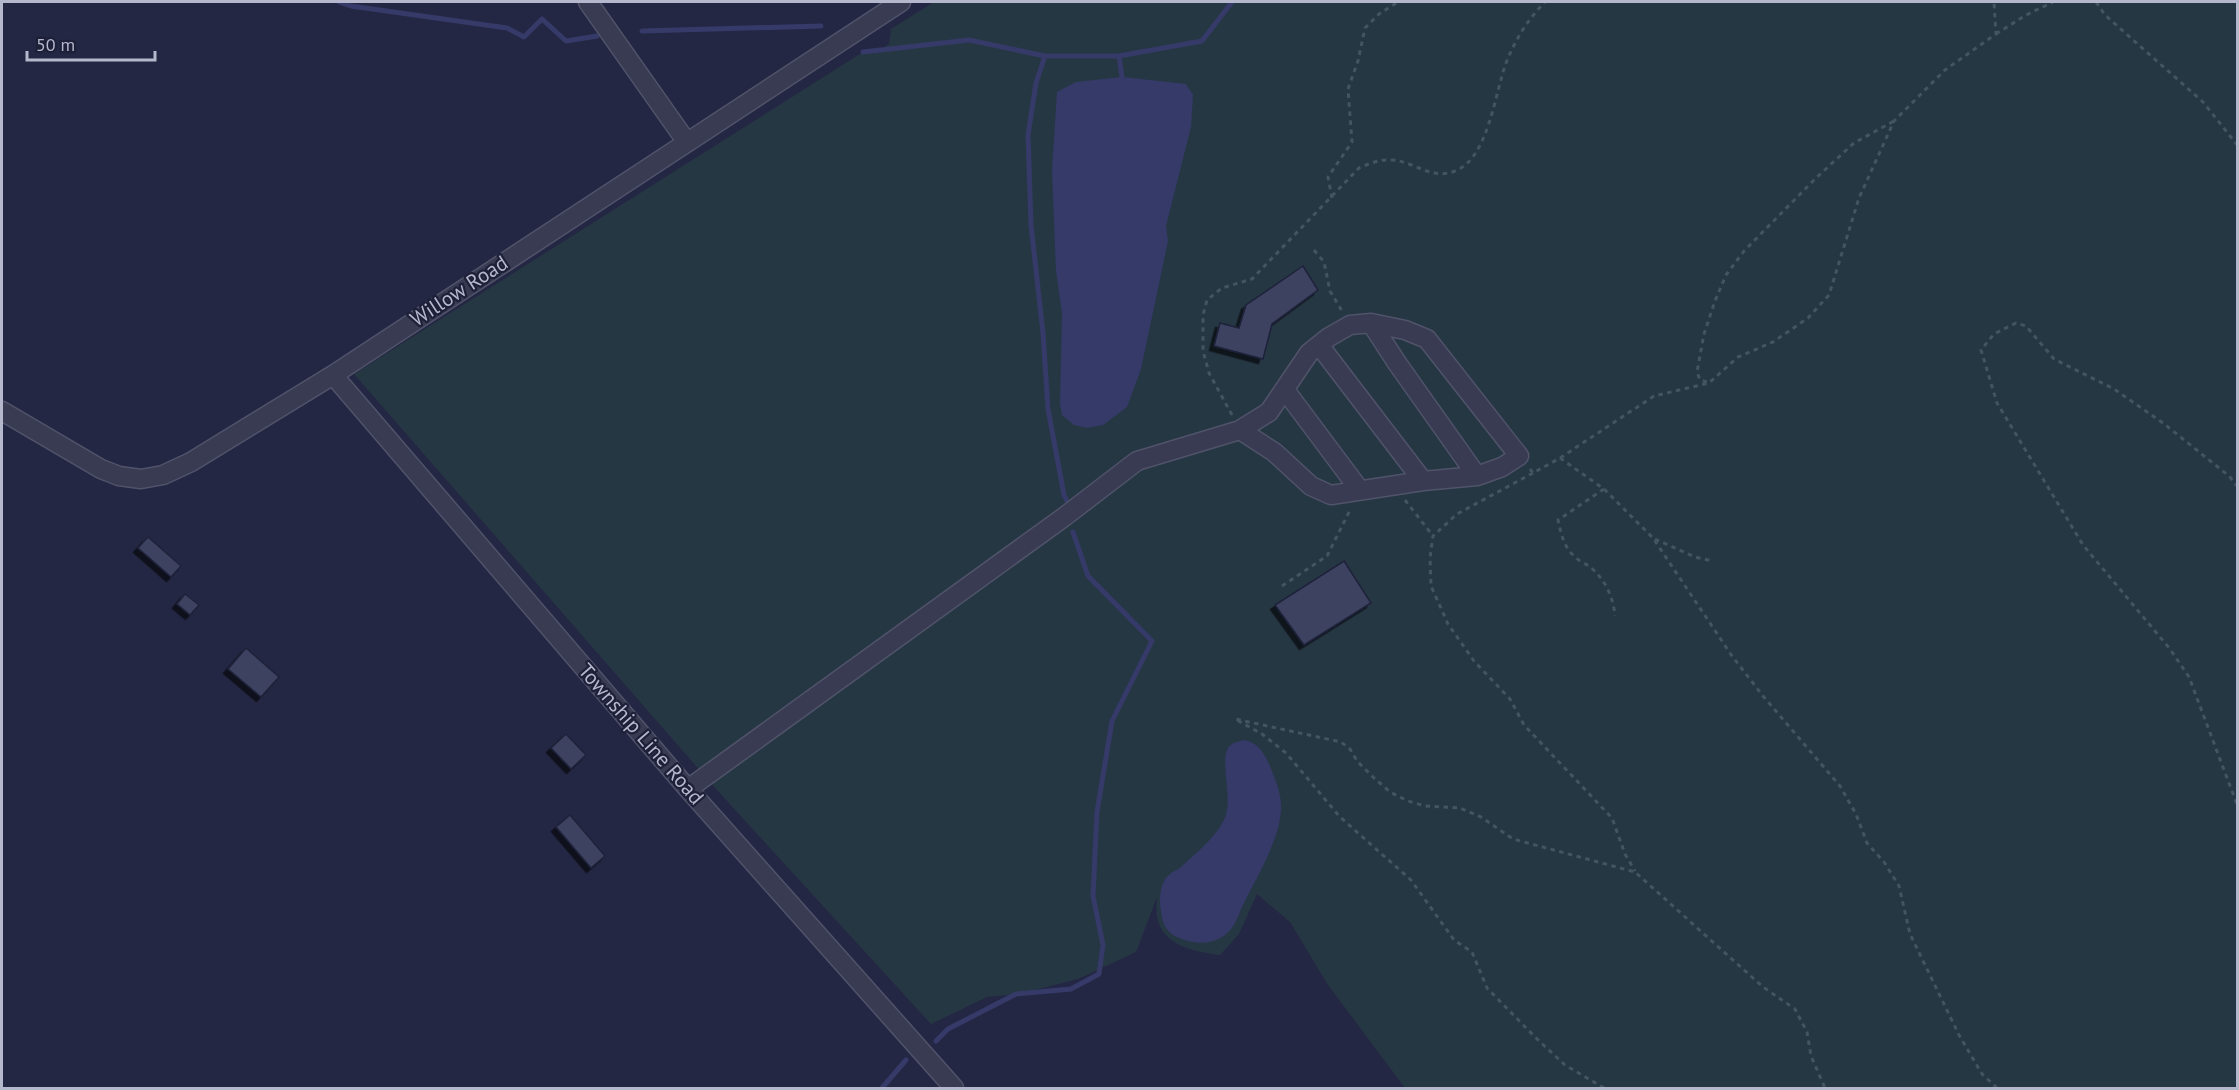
<svg xmlns="http://www.w3.org/2000/svg" width="2239" height="1090" font-family="'PT Sans',sans-serif">
<style>
.green{fill:#263744}
.water{fill:#353a69}
.lines{fill:none;stroke-linecap:round;stroke-linejoin:round}
.stream{stroke:#353a69;stroke-width:5}
.building{fill:#3d4260;stroke:#1f223a;stroke-width:1.5;filter:url(#shadow)}
.minor-casing{stroke:#50536a;stroke-width:21}
.path{stroke:#445460;stroke-width:3;stroke-dasharray:4.5 4.5;stroke-linecap:butt}
.minor{stroke:#383b52;stroke-width:18}
.labels{text-anchor:middle;stroke-width:4.5;stroke-linejoin:round;paint-order:stroke}
.street-label{font-size:21px;fill:#b5b7cc;stroke:#1d2038}
</style>
<defs>
<filter id="shadow"><feDropShadow dx="-4.5" dy="4.5" stdDeviation="0" flood-color="#0009"/></filter>
</defs>
<rect width="100%" height="100%" fill="#242743"/>
<path class="green" d="M934 2H2237V1088H1405L1328 985 1290 922 1257 894 1239 934 1220 955C1196 952 1161 946 1157 916 1156 910 1157 902 1157 897L1136 952 1078 979 1019 994 987 997 931 1024 717 790 354 374 863 52H877L889 44 891 29Z"/>
<path class="water" d="M1122 77 1186 84 1193 95 1191 127 1166 226 1168 241 1141 369 1127 407 1103 425 1087 428 1074 425 1062 415 1060 404 1062 313 1056 271 1052 170 1057 92 1076 82Z
M1244 740C1258 743 1263 751 1269 764 1274 776 1280 790 1281 803 1283 835 1257 876 1243 905 1238 915 1235 928 1225 935 1210 946 1193 944 1177 937 1169 934 1163 925 1162 917 1159 903 1158 884 1170 874 1173 871 1178 870 1181 867 1196 853 1219 835 1226 815 1232 795 1220 762 1228 748 1232 742 1238 742 1244 740Z"/>
<g class="lines">
<path class="stream" d="M339 2 351 6 507 28 524 37 542 19 566 41 597 36
M642 31 821 26
M863 52 969 40 1045 56H1119L1122 77
M1045 56 1036 83 1028 135 1031 225 1043 333 1048 409 1064 495 1067 501
M1119 56 1202 41 1232 2
M936 1041 948 1029 1016 994 1071 989 1099 974 1103 945 1093 896 1097 812 1112 721 1152 641 1088 576 1073 532
M882 1088 906 1060"/>
</g>
<path class="building" d="M1303 266 1318 290 1272 324 1263 359 1214 346 1220 323 1239 328 1246 305Z
M148 537 181 566 171 577 138 548Z
M1344 561 1371 603 1304 645 1275 605Z
M185 594 199 605 190 615 177 604Z
M246 648 279 677 261 697 228 669Z
M566 734 586 755 571 769 551 748Z
M570 815 605 856 591 868 556 827Z"/>
<g class="lines">
<g class="minor-casing">
<path id="minor" d="M588 2 686 141
M1371 323 1397 363 1477 476
M1319 345 1423 481
M333 375 688 789 954 1088
M1285 390 1359 489
M2 411 101 469 119 476 141 479 163 475 191 462 333 375 901 2
M688 789 1064 517 1137 461 1240 430 1269 412 1309 353 1329 337 1350 325 1371 323 1405 330 1427 339 1519 456 1502 467 1477 476 1423 481 1331 495 1311 486 1274 452 1240 430"/>
</g>
<path class="path" d="M2096 2 2105 15 2203 102 2238 146
M1996 34 2026 15 2053 2
M1332 198 1328 177 1352 142 1348 89 1358 61 1365 28 1379 14 1398 2
M1314 250 1324 262 1330 291 1342 311
M1707 382 1700 380 1697 372 1704 334 1715 301 1726 275 1744 251 1816 178 1854 143 1894 121
M1232 415 1209 373 1203 351V315L1207 300 1222 288 1252 279 1359 168C1369 164 1379 159 1390 160 1413 160 1431 181 1455 171 1488 159 1495 93 1506 63 1515 40 1528 19 1545 2
M1560 458 1604 489 1653 538 1732 656 1763 696 1840 786 1856 814 1867 843 1884 862 1899 886 1910 934 1959 1035 1982 1074 1997 1088
M1530 469 1533 473 1560 458 1654 396 1709 383 1738 357 1773 342 1808 318 1829 295 1859 198 1894 121 1945 70 1996 34 1994 2
M1533 473 1457 514 1433 536 1430 558 1431 586 1448 624 1474 661 1510 699 1524 725 1612 818 1625 854 1635 871
M2238 487 2229 476 2163 423 2114 389 2054 359 2026 326 2016 323 1994 334 1981 350 1997 403 2083 545 2170 649 2189 677 2238 807
M1604 489 1558 520C1561 533 1563 545 1573 555 1577 560 1584 563 1589 566 1605 579 1613 596 1615 616
M1405 500 1433 536
M1655 539 1695 557 1713 561
M1282 586 1327 556 1350 510
M1604 1088 1565 1065 1536 1038 1487 988 1472 952 1454 940 1411 880 1340 817 1286 753 1262 734 1235 719 1341 742 1350 749 1357 761 1374 778 1390 792 1408 801 1425 806 1460 808 1481 817 1513 839 1635 872 1763 987 1795 1009 1807 1032 1811 1056 1825 1088"/>
<use href="#minor" class="minor"/>
</g>
<g class="labels">
<g class="street-label">
<text transform="translate(459 291) rotate(-33)" y="7">Willow Road</text>
<text transform="translate(641 734) rotate(49)" y="7">Township Line Road</text>
</g>
</g>
<rect width="2239" height="1090" fill="none" stroke="#b5b7cc" stroke-width="6"/>
<path d="M27 51v9h128v-9" fill="none" stroke="#b5b7cc" stroke-width="3"/>
<text x="36" y="51" font-size="18" fill="#b5b7cc" stroke="#1d2038" stroke-width="4.5" paint-order="stroke">50 m</text>
</svg>
